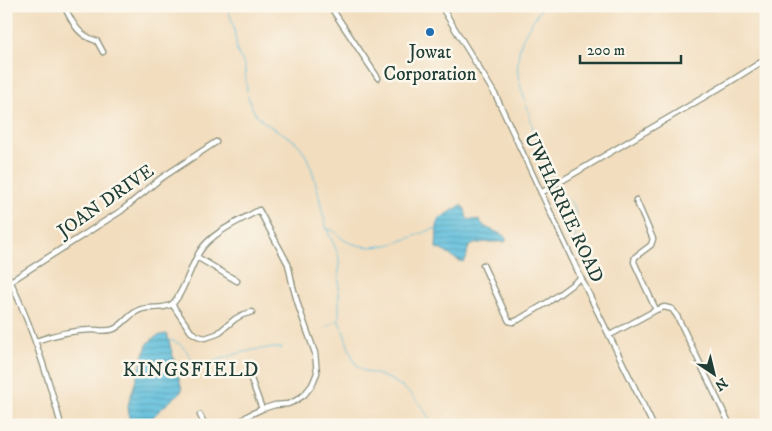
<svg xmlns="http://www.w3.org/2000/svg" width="772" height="431" font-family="'IM FELL DW Pica',serif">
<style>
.water{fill:url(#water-rules);stroke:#3e7e88}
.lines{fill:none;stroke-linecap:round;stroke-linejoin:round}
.stream{stroke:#5ebedc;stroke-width:1}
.river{stroke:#5ebedc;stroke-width:6}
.minor-casing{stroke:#888d79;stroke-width:7}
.minor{stroke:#fff;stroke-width:4.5}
.poi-dot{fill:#1f6fb2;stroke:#fbf7ec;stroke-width:2}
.labels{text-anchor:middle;stroke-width:5;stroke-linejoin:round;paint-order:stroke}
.poi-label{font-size:19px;fill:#1f3d34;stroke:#fbf7ec}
.street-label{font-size:19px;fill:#1f3d34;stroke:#fbf7ec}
.neighbourhood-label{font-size:20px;letter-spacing:1px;fill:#1f3d34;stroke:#fbf7ec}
</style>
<defs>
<pattern id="water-rules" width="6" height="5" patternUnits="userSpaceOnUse" patternTransform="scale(1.25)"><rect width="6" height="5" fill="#5ebedc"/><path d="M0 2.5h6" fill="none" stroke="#4d9cb3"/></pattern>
</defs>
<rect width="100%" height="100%" fill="#fbf7ec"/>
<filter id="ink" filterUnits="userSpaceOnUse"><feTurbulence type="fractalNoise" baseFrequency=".02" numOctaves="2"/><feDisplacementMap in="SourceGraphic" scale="10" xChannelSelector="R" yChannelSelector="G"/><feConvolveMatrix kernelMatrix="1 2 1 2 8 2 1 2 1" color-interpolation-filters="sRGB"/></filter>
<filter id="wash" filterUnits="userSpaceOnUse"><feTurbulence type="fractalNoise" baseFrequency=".0096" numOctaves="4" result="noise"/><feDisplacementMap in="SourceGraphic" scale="20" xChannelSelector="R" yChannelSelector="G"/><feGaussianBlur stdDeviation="1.12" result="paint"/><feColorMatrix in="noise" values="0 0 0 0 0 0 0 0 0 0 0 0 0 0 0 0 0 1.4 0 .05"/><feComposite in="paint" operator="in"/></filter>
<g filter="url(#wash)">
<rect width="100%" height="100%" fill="#f2ddbe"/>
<path class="water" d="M461 205 465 209C468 223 465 218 479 220L485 227 503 235 507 240 505 242C497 242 474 241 469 247 467 250 467 256 466 259L463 262C453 259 446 251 436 248L437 227 438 220Z
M167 334 182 389 181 392 162 408 154 416 150 425H131L129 420 128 405 147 345C153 337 158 335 167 334Z"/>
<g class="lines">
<path class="stream" d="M227 6 234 27 237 51 244 65 245 70 247 91
M542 6C535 20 523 32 520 47 518 56 517 65 518 74 519 83 522 92 525 100 532 125 541 159 555 180
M248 96C254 121 268 124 287 136 293 140 298 143 302 149 316 170 319 202 326 226 329 237 336 246 339 258V322C347 335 349 361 362 370 368 373 378 374 384 377 406 385 422 404 433 425
M557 187 574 206 577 216
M328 229C336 230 337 235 343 239 346 241 350 243 354 244 380 253 408 238 433 229H438
M575 241 577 222
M326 327 338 320
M169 340C190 344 187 361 202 367 229 355 253 347 282 348"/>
<path class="river" d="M754 6 766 19"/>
</g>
</g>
<g filter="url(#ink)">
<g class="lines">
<g class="minor-casing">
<path id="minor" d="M64 6C73 23 77 35 97 41L103 52
M330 6 378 78
M441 6 496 96 581 278 653 425
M541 193 728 83 766 59
M636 200 653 239 651 245 635 257 634 262 656 310
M197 257 237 281
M483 265 506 315 509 321 513 322 518 320 550 301 581 278
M6 272C30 321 47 372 61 425
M11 281 121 211 160 179 216 142
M172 304 191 332 198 336 205 338 217 334 235 319 242 315 252 312
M610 335 656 310 664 307 672 309 677 316 730 425
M36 341C53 335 73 330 92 330 99 330 107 332 114 329 125 324 130 312 142 309 151 306 164 310 172 304 183 295 191 265 200 251 212 232 240 221 259 210L288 264 293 287 299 308 315 353 317 373 312 385 304 395 295 401 288 404 275 405 262 409 249 415 235 425
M251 379 262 409
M200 415 205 425"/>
</g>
<use href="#minor" class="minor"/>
</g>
</g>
<circle class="poi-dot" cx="430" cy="32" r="5"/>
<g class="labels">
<g class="poi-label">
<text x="430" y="58">Jowat<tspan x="430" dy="22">Corporation</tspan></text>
</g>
<g class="street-label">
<text transform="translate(105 200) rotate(-35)" y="7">JOAN DRIVE</text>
<text transform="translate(565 207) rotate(65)" y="7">UWHARRIE ROAD</text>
</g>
<g class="neighbourhood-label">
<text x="191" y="376">KINGSFIELD</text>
</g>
</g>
<rect width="772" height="431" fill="none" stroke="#fbf7ec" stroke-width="25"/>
<g transform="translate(714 374) rotate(145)" stroke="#fbf7ec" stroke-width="4" paint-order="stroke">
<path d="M0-4L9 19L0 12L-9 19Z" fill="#1f3d34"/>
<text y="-8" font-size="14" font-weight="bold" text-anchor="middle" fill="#1f3d34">N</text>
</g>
<path d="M580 55v8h101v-8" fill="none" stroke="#1f3d34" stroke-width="2.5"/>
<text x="587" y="55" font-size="15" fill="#1f3d34" stroke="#fbf7ec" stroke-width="4" paint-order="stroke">200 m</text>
</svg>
